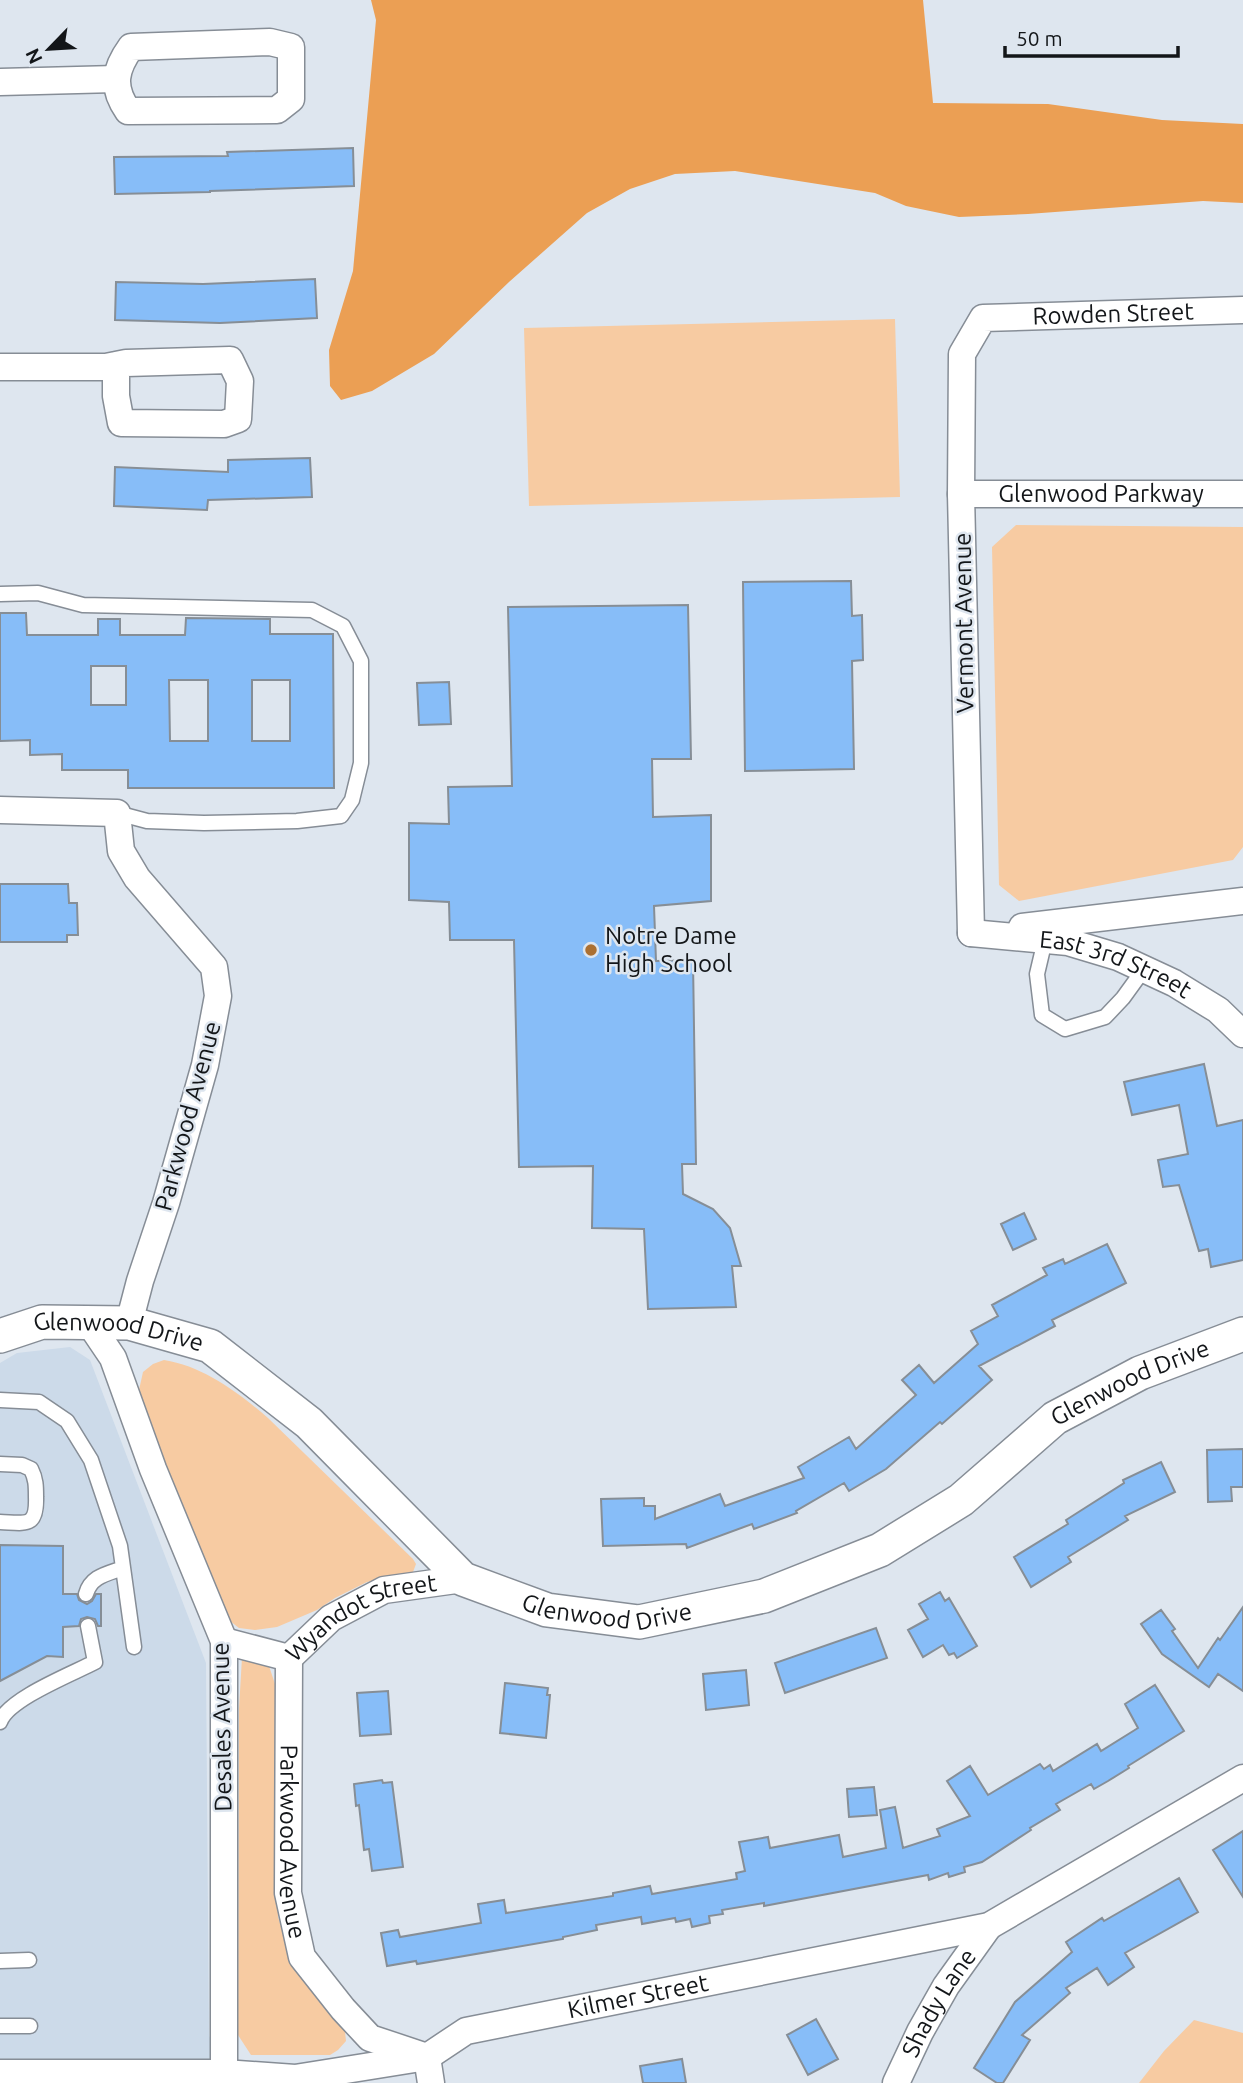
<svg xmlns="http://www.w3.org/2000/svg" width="1243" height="2083" font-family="Ubuntu,sans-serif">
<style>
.built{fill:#ccdae9}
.green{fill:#f7cba2}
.forest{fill:#eb9f54}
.building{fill:#87bdf8;stroke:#868e96;stroke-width:2;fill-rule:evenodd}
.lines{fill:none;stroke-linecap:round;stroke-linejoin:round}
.service-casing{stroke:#868d96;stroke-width:17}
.minor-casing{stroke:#868d96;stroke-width:29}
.tertiary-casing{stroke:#868d96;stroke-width:36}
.service{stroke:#fff;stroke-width:14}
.minor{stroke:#fff;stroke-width:26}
.tertiary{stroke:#fff;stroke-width:33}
.poi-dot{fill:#ab7032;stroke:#dee6ef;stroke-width:2.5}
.labels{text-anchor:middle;stroke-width:5;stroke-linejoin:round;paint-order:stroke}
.street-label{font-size:24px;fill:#131619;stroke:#dee6ef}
.poi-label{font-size:24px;fill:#131619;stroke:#dee6ef;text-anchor:start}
</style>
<rect width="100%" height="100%" fill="#dee6ef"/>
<path class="built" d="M70 1347 90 1360 206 1663 209 2036 234 2083H0V1363L17 1353Z"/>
<path class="green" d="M895 319 900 497 529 506 524 328Z
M1016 525 1243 527V847L1233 860 1019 901 999 885 992 547Z
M164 1360C203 1366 239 1393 268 1418L413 1559 416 1564 413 1572 367 1582 335 1598 317 1610 277 1627 255 1630 239 1628 225 1617 161 1453 139 1390 143 1372 153 1364Z
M242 1657 268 1663 275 1684 278 1917 288 1949 344 2023 346 2041 338 2050 330 2055H251L238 2035 239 1709Z
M1194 2020 1243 2033V2083H1139L1164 2051Z"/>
<path class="forest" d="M371 0H923L933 103 1048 104 1162 120 1243 124V203L1203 201 1028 214 959 217 906 206 875 193 735 171 675 174 630 189 587 213 509 282 434 354 372 391 341 400 330 386 329 350 353 271 376 20Z"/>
<path class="building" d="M353 148 354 186 210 191V192L115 194 114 157 228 156 227 152Z
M315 279 317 318 220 323 115 320 116 282 203 284Z
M310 458 312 497 208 500 207 510 114 506 115 467 228 472V460Z
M851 581 852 616 862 615 863 660 852 661 854 769 745 771 743 582Z
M688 605 691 759H652L653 817 711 815V901L654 906 656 961 693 960 696 1164H682L683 1194 713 1209 730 1228 741 1266H732L736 1307 648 1309 644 1229 592 1228 593 1166 519 1167 514 940H450L449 902 409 900V823L449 824 448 787 512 786 508 607Z
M0 613H26L27 635H98V619H120V635H185L186 618 270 619V634H333L334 788H128V770H62V754L30 755V740L0 741ZM91 666H126V705H91ZM169 680H208V741H170ZM252 680H290V741H252Z
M449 682 451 724 419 725 417 683Z
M0 884H68L69 903H77L78 935H67V942H0Z
M1204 1064 1217 1126 1243 1120V1260L1211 1267 1208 1249 1199 1251 1179 1185 1163 1187 1158 1160 1188 1154 1179 1105 1132 1115 1124 1082Z
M1024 1213 1036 1239 1013 1250 1001 1224Z
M1107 1244 1126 1283 1052 1320 1055 1326 979 1366 992 1380 942 1424 940 1422 886 1469 849 1491 844 1483 796 1511 797 1513 754 1529 752 1524 687 1548 686 1544 603 1546 601 1499 644 1498V1506H655V1519L720 1494 725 1506 804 1478 798 1467 849 1437 856 1449 916 1395 902 1380 919 1365 934 1383 978 1344 971 1331 998 1316 992 1305 1047 1275 1043 1268 1063 1259 1065 1264Z
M1243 1449V1487H1231L1232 1501 1208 1502 1207 1450Z
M1161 1462 1175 1492 1125 1516 1128 1520 1068 1557 1071 1562 1031 1587 1014 1557 1068 1524 1066 1520 1124 1483 1123 1480Z
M0 1545 63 1546V1594H77L79 1600 87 1604 92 1601 96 1594H101V1626H98L95 1619 87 1617 81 1619 79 1626 63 1627V1657L47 1656 0 1681Z
M940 1592 945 1601 949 1598 977 1646 957 1658 954 1653 949 1655 943 1645 923 1657 908 1630 928 1619 919 1604Z
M1243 1607V1691L1218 1674 1209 1687 1162 1654 1141 1624 1161 1610 1175 1629 1172 1631 1198 1668 1218 1638 1220 1640Z
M876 1628 887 1658 785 1693 775 1663Z
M746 1670 749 1705 706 1710 703 1674Z
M505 1683 548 1688 547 1695H550L546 1738 500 1733Z
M1155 1685 1184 1731 1128 1766 1129 1768 1108 1781 1094 1789 1091 1784 1056 1804 1060 1810 1030 1828 1031 1830 982 1862 964 1867 965 1872 949 1877 948 1873 929 1880 928 1875 764 1906V1903L722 1910 723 1914 709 1916 710 1923 692 1927 690 1919 676 1922 675 1918 642 1924 641 1917 596 1925 597 1930 563 1937V1939L441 1960 417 1964 416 1961 387 1966 381 1933 398 1930 400 1937 481 1923 478 1904 504 1900 506 1913 613 1896V1893L650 1886 652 1894 737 1879 736 1873 745 1871 739 1842 768 1837 770 1848 839 1835 843 1857 886 1848 880 1810 895 1807 903 1848 940 1836 937 1829 970 1816 947 1781 970 1766 988 1795 1040 1764 1044 1769 1050 1765 1053 1771 1097 1744 1101 1751 1138 1728 1125 1704Z
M388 1691 391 1734 360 1736 357 1693Z
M382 1780 383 1783 392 1782 403 1867 372 1871 369 1849 364 1850 359 1805 356 1806 354 1784Z
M874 1787 877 1815 849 1817 847 1789Z
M1243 1831V1897L1213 1850Z
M1179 1878 1198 1912 1125 1953 1134 1967 1108 1985 1097 1968 1066 1988 1070 1993 1022 2035 1030 2040 1003 2083H997L974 2068 1015 2002 1072 1952 1066 1942 1102 1918 1104 1921Z
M816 2019 838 2059 808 2075 787 2035Z
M682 2059 686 2083H643L640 2066Z"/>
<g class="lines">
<g class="service-casing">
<path id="service" d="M0 594 38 593 83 605 312 610 343 626 361 661V763L352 800 341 816 297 821 204 823 147 821 117 813
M1045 940 1037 974 1042 1015 1065 1029 1105 1017 1123 998 1144 969
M0 1400 39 1402 67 1421 91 1460 120 1546 134 1647
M0 1464 22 1465 31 1469C36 1479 36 1486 36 1497 37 1528 26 1523 0 1522
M86 1594C91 1576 107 1574 123 1568
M0 1722C8 1699 72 1674 95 1662L88 1626
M0 1961 29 1960
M0 2026H30"/>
</g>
<g class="minor-casing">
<g id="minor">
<path d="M270 42 291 47V99L277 110 128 111C111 87 115 69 131 47Z"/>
<path d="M0 82 116 79"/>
<path d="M0 367H106L126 363 230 360 240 381 238 419 224 424 121 423 116 396V365"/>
<path id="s1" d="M961 494H1243"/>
<path d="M0 810 117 813 121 851 137 878 214 967 218 996 205 1065 166 1203 140 1281 129 1323"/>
<path d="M1022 927 1243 901"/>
<path id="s2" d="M971 933 961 494 962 354 983 318 1243 310"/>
<path id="s3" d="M971 933 1068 942 1118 957 1174 983 1218 1010 1243 1034"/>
<path d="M90 1324 113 1358 153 1469 224 1641V2073"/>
<path d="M224 1641 289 1658"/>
<path id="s4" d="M289 1658 288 1893 302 1957 343 2009 370 2038 427 2057 431 2083"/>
<path id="s5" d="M289 1658 331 1618 384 1590 463 1579"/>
<path id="s6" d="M0 2073H224L295 2078 427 2057 466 2031 989 1926 1243 1778"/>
<path id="s7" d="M896 2083 920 2032 946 1986 989 1926"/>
</g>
</g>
<g class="tertiary-casing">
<g id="tertiary">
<path id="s8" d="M0 1336 42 1322 129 1323 210 1346 309 1423 463 1579 547 1610 639 1622 764 1596 880 1550 961 1500 1055 1418 1140 1373 1243 1334"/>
</g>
</g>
<use href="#service" class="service"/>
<use href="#minor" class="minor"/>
<use href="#tertiary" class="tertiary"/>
</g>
<circle class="poi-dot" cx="591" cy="950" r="7"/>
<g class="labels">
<g class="street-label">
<text dy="8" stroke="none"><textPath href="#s2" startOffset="751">Rowden Street</textPath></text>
<text dy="8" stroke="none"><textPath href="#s1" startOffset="140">Glenwood Parkway</textPath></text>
<text transform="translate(964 623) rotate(-91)" y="8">Vermont Avenue</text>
<text dy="8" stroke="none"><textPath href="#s3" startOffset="149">East 3rd Street</textPath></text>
<text transform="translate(188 1116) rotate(-75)" y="8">Parkwood Avenue</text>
<text dy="8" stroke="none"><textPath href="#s8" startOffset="122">Glenwood Drive</textPath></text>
<text dy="8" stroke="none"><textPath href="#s8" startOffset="1298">Glenwood Drive</textPath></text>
<text dy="8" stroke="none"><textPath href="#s8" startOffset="710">Glenwood Drive</textPath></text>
<text dy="8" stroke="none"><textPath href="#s5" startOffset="86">Wyandot Street</textPath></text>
<text transform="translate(222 1727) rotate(-91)" y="8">Desales Avenue</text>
<text dy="8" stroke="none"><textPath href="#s4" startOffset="184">Parkwood Avenue</textPath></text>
<text dy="8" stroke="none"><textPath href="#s6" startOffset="651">Kilmer Street</textPath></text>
<text dy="8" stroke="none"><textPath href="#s7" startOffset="91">Shady Lane</textPath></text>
</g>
<g class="poi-label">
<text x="605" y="944">Notre Dame<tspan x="605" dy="28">High School</tspan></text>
</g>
</g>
<g transform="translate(49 49) rotate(245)" stroke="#dee6ef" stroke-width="5" paint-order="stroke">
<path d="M0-5L12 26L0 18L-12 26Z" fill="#131619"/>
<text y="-10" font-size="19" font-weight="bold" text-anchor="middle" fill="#131619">N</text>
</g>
<path d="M1005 46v10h173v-10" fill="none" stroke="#131619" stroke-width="3.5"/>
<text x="1016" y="46" font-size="21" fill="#131619" stroke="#dee6ef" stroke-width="5" paint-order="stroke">50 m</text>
</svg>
